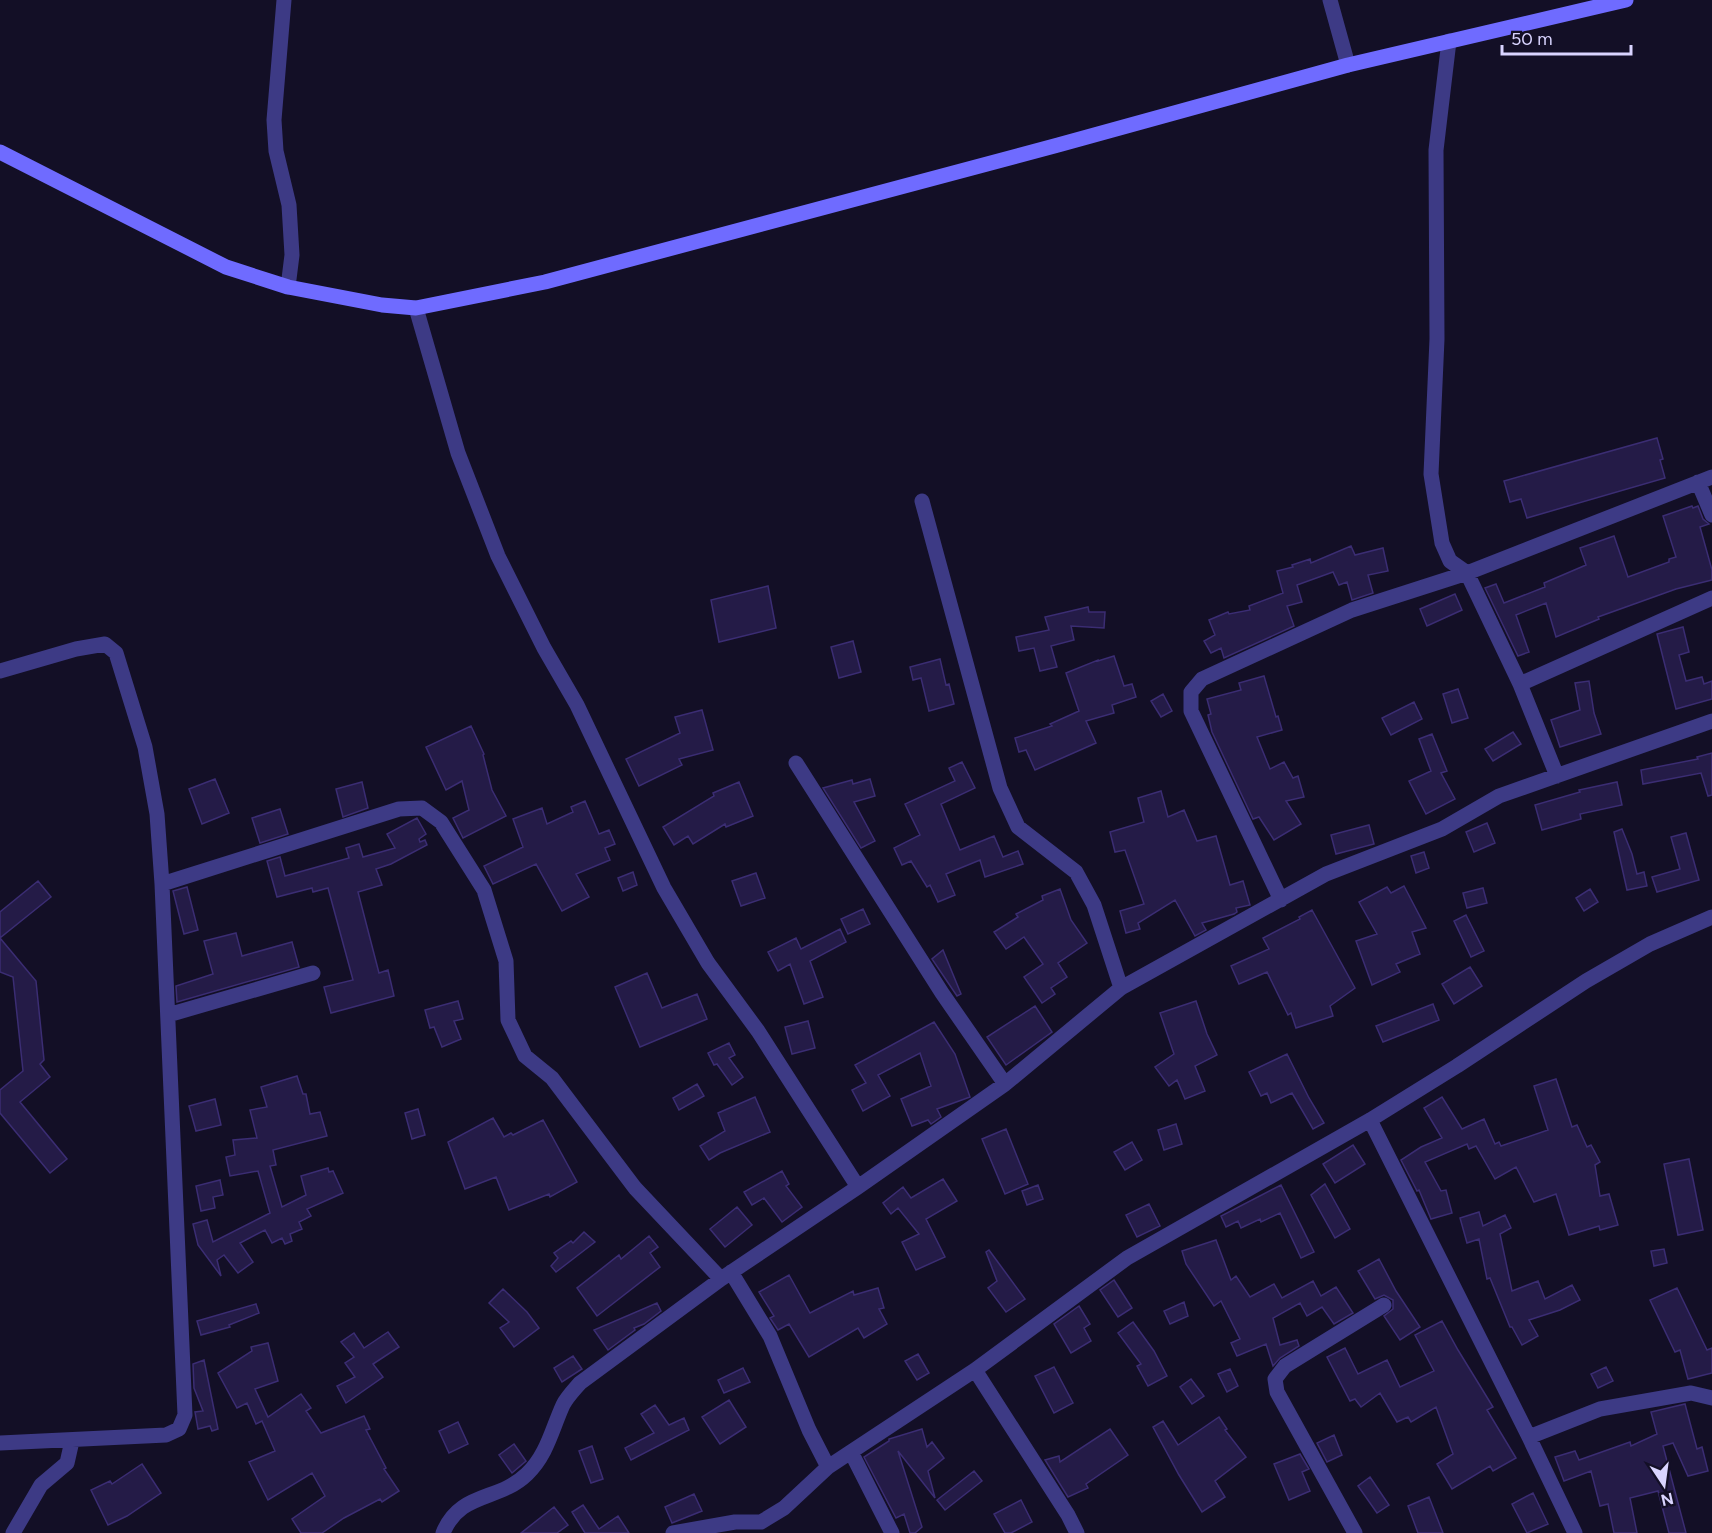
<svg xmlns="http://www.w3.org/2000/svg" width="1712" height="1533" font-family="Figtree,sans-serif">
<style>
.building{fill:#241b47;stroke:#3b2d73;stroke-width:1.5}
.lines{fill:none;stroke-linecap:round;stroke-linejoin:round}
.street{stroke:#3d3a85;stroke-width:15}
.secondary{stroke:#6f6bff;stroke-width:15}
</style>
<rect width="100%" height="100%" fill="#130f26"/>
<path class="building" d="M1657 438 1663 459 1660 460 1665 478 1527 518 1521 499 1510 502 1504 481Z
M1692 506 1693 508 1698 506 1703 519 1709 524 1700 527 1712 570V580L1676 589 1598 617 1599 619 1556 637 1546 603 1516 615 1529 652 1518 656 1485 588 1496 584 1504 603 1545 587 1544 583 1586 565 1580 548 1614 536 1628 577 1669 562V559L1676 557 1663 516Z
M1351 546 1355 555 1383 548 1388 571 1368 575 1373 593 1352 600 1347 582 1339 585 1333 572 1297 585 1302 602 1287 606 1294 626 1224 658 1221 648 1211 653 1204 641 1215 635 1209 620 1228 612 1229 614 1250 610 1249 606 1283 593 1277 571 1293 567 1292 565 1310 559 1311 563Z
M768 586 776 628 719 642 711 600Z
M1455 594 1462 610 1427 626 1420 609Z
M1088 607 1089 612H1105L1104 628 1071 626 1074 640 1051 646 1057 667 1040 671 1034 648 1019 651 1016 637 1049 630 1045 617Z
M1683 627 1689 652 1679 655 1686 681 1702 677 1704 684 1712 681V699L1676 709 1657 634Z
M853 641 861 672 839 678 831 647Z
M1114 656 1124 686 1132 684 1136 697 1112 705 1114 713 1086 721 1096 743 1035 770 1026 750 1019 752 1015 738 1052 726 1050 724 1079 711 1066 673 1098 660V661Z
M940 659 946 685 949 684 954 704 929 711 921 678 913 680 910 667Z
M1264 676 1276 717 1278 716 1282 730 1257 737 1270 769 1284 762 1293 778 1298 776 1304 797 1286 801 1301 824 1274 840 1259 817 1253 819 1212 732 1208 715 1211 714 1207 699 1241 690 1239 683Z
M1589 681 1594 713 1601 734 1560 747 1551 720 1580 710 1575 683Z
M1458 689 1468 718 1452 723 1443 694Z
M1163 694 1172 711 1161 717 1151 701Z
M1414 702 1422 719 1391 735 1382 718Z
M702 710 713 750 679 759 682 765 639 786 626 759 680 733 675 717Z
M471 726 484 754 483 755 492 790 506 816 463 838 453 818 469 810 462 781 446 790 426 747Z
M1513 732 1521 744 1493 761 1485 749Z
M1432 734 1447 771 1441 773 1455 799 1426 814 1409 781 1431 771 1419 739Z
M1712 753V795L1708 796 1701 773 1643 784 1641 770 1698 759 1697 757Z
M962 762 975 788 941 804 960 850 994 836 1003 857 1018 851 1023 864 985 877 980 860 946 874 955 895 938 902 930 885 927 887 911 861 902 865 894 848 920 835 905 804 955 781 949 768Z
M215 779 229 813 202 824 189 789Z
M870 779 875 796 854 802 875 841 861 848 823 788 852 780 853 784Z
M362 782 368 808 343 817 336 789Z
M739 782 753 816 726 827 725 824 693 844 688 836 674 845 663 827 714 796 713 793Z
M1617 782 1622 805 1580 814 1581 819 1542 830 1535 805 1580 792 1579 790Z
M1161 791 1168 817 1184 810 1197 841 1216 836 1230 885 1243 881 1250 905 1236 908 1237 912 1234 914 1202 923 1206 930 1195 936 1175 900 1138 923 1140 929 1126 933 1120 911 1144 904 1125 850 1115 852 1110 832 1144 822 1138 798Z
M585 801 599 834 609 830 615 844 605 848 610 860 576 874 589 897 562 911 536 864 493 884 484 866 523 847 513 819 542 808 547 824 573 812 571 807Z
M280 809 288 834 260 843 252 818Z
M417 818 426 834 419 839 420 842 425 840 427 845 391 864 376 869 382 885 358 892 379 973 388 970 394 996 331 1013 324 987 353 980 328 888 313 892 312 888 277 897 267 861 280 857 285 876 349 858 346 848 359 844 363 857 395 848 387 834Z
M1487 823 1495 843 1474 852 1466 832Z
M1369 825 1374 844 1336 854 1331 835Z
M1622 829 1632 854 1637 874 1644 872 1647 886 1627 890 1614 832Z
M1686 833 1699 880 1657 892 1652 877 1680 869 1671 837Z
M1424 852 1429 868 1416 873 1411 856Z
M633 872 637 885 623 891 618 878Z
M756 873 765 898 741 906 732 881Z
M38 881 51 897 0 938 36 981 44 1060 40 1064 50 1077 20 1102 67 1159 50 1173 0 1113V1090L23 1071 13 977 0 972V912Z
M1404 886 1426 928 1412 932 1420 954 1396 964 1400 972 1372 985 1356 941 1377 934 1359 902 1387 887 1391 893Z
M187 887 198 930 184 934 173 891Z
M1483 888 1487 903 1467 908 1463 893Z
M1060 889 1071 920 1087 943 1058 963 1067 977 1051 988 1055 994 1042 1003 1024 977 1043 964 1024 937 1006 949 994 932 1018 917 1016 914 1043 900 1042 896Z
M1590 889 1598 902 1584 911 1576 898Z
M863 909 870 924 848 934 841 919Z
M1312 910 1355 988 1330 1006 1333 1016 1296 1028 1291 1013 1288 1015 1267 972 1239 984 1231 966 1269 949 1263 938 1300 919 1299 917Z
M1466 915 1484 951 1471 957 1454 921Z
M840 929 846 942 810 961 823 997 804 1004 790 964 778 971 768 952 796 938 801 949Z
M236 933 242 956 292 942 299 967 177 1002 176 986 213 974 204 941Z
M943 950 961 994 957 996 932 959Z
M1470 967 1482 986 1454 1004 1442 984Z
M647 973 662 1008 697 994 707 1019 640 1047 615 987Z
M458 1001 463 1019 454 1021 461 1039 442 1047 434 1027 430 1028 425 1010Z
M1196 1001 1207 1034 1217 1055 1195 1066 1205 1091 1185 1099 1177 1080 1169 1086 1155 1067 1174 1054 1160 1013Z
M1433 1004 1439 1020 1383 1042 1376 1026Z
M1035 1006 1052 1032 1006 1065 987 1037Z
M808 1021 815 1048 792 1054 785 1027Z
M934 1022 955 1054 970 1097 937 1109 941 1117 931 1124 928 1120 912 1126 901 1099 931 1086 920 1053 878 1075 890 1096 863 1111 852 1090 866 1083 855 1065Z
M729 1043 735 1055 729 1058 743 1077 732 1085 717 1064 714 1065 708 1053Z
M1287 1054 1309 1098 1324 1123 1313 1129 1292 1093 1271 1103 1267 1093 1261 1096 1249 1072Z
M297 1076 303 1094H306L310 1114 320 1112 327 1136 273 1150 276 1165 270 1166 282 1207 306 1195 301 1176 328 1168 329 1172 333 1171 343 1193 307 1209 311 1216 299 1222 302 1229 290 1234 292 1241 285 1244 282 1238 272 1243 265 1230 240 1243 253 1262 238 1273 224 1255 217 1260 221 1276 198 1245 193 1224 207 1220 213 1242 270 1213 258 1171 230 1176 226 1157 235 1155 233 1140 257 1138 250 1110 267 1107 261 1087Z
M1556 1079 1572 1127 1577 1125 1587 1147 1591 1145 1600 1162 1595 1165 1600 1196 1609 1194 1618 1225 1600 1230 1599 1226 1569 1235 1556 1194 1534 1202 1516 1167 1495 1179 1476 1146 1469 1149 1467 1144 1425 1162 1441 1191 1446 1190 1452 1213 1431 1219 1419 1190 1417 1191 1401 1160 1421 1147 1442 1138 1424 1108 1442 1097 1462 1129 1484 1119 1495 1144 1499 1142 1501 1146 1548 1130 1534 1086Z
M697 1084 704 1096 679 1110 673 1098Z
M755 1097 770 1132 720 1153 709 1160 700 1146 725 1131 718 1113Z
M215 1099 221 1125 196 1131 189 1106Z
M418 1109 425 1135 412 1139 405 1113Z
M493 1118 504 1137 511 1133 513 1135 543 1120 577 1182 550 1197 549 1194 509 1210 496 1177 465 1189 448 1142Z
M1176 1124 1182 1144 1164 1150 1158 1130Z
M1006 1129 1028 1184 1005 1194 982 1139Z
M1132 1142 1142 1160 1125 1170 1114 1152Z
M1353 1145 1365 1164 1335 1183 1323 1164Z
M1689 1159 1703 1230 1678 1235 1664 1164Z
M782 1171 789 1184 786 1186 802 1207 782 1222 764 1198 752 1205 744 1192Z
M943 1179 957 1201 926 1219 945 1257 916 1270 902 1242 919 1234 898 1208 891 1214 883 1203 903 1187 911 1198Z
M220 1180 223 1195 213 1197 215 1208 201 1211 196 1186Z
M1325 1184 1350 1229 1335 1238 1311 1195Z
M1038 1185 1043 1199 1027 1205 1022 1191Z
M1281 1185 1314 1252 1301 1258 1280 1213 1261 1222 1260 1219 1241 1228 1238 1221 1226 1227 1221 1216Z
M1149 1204 1160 1226 1137 1237 1126 1215Z
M737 1207 752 1225 725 1247 710 1229Z
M1479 1212 1483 1226 1505 1215 1511 1228 1500 1234 1512 1291 1538 1281 1545 1299 1572 1285 1580 1300 1560 1310 1529 1320 1538 1336 1522 1345 1512 1327H1510L1490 1278 1487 1279 1479 1239 1467 1243 1460 1218Z
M584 1232 595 1242 556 1272 551 1266 558 1258 554 1253 571 1241 573 1243Z
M649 1236 658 1247 650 1253 660 1267 597 1316 577 1288 619 1255 621 1259Z
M1216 1240 1231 1280 1236 1276 1250 1297 1274 1284 1282 1298 1313 1281 1321 1296 1336 1287 1353 1313 1334 1324 1322 1307 1307 1316 1300 1303 1273 1318 1280 1345 1297 1340 1299 1346 1280 1358 1273 1366 1266 1344 1237 1356 1231 1343 1240 1339 1221 1301 1214 1306 1186 1264 1182 1251Z
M1664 1249 1667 1263 1654 1266 1651 1251Z
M989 1250 1025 1299 1006 1312 988 1288 997 1281 986 1252Z
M1379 1259 1396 1291 1420 1327 1400 1340 1384 1316 1393 1309V1300L1384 1295 1375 1299 1358 1271Z
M789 1275 810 1313 853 1291 854 1295 878 1288 884 1308 879 1309 887 1324 864 1338 858 1328 809 1357 789 1324 778 1330 770 1318 774 1316 759 1292Z
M1114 1280 1132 1308 1118 1317 1100 1290Z
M1677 1288 1707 1350 1712 1348V1373L1688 1379 1680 1350 1675 1352 1650 1300Z
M503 1289 527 1312 539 1328 514 1347 500 1328 509 1322 489 1303Z
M1184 1302 1188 1316 1170 1324 1164 1311Z
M657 1303 661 1311 644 1324 634 1328 635 1330 608 1350 594 1330Z
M256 1304 259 1313 229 1325 230 1327 201 1335 197 1321Z
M1079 1306 1090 1324 1084 1328 1091 1341 1071 1353 1054 1324Z
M1442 1321 1458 1350 1493 1407 1487 1410 1516 1458 1493 1471 1490 1466 1452 1489 1437 1464 1453 1454 1436 1407 1411 1422 1408 1417 1397 1422 1380 1393 1361 1407 1355 1399 1350 1401 1327 1357 1345 1348 1358 1374 1387 1360 1400 1387 1434 1371 1415 1335Z
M1133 1322 1154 1351 1167 1376 1148 1386 1137 1366 1141 1364 1118 1333Z
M388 1332 399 1347 373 1364 383 1377 346 1403 337 1386 355 1377 345 1363 354 1357 341 1342 354 1333 364 1348Z
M268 1343 278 1381 255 1389 268 1417 301 1394 311 1408 306 1411 321 1433 364 1416 370 1429 366 1430 386 1468 384 1469 399 1491 382 1502 380 1499 344 1518 322 1533H301L292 1519 325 1496 312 1473 268 1500 249 1462 275 1451 262 1421 256 1424 247 1403 237 1408 218 1373 252 1351 251 1347Z
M918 1354 929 1373 917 1380 905 1361Z
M573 1356 582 1369 562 1382 554 1368Z
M204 1360 218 1429 212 1431 210 1426 198 1429 195 1412 203 1411 194 1388 193 1364Z
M1054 1367 1073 1403 1054 1413 1035 1376Z
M1606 1367 1613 1381 1598 1388 1591 1374Z
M743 1368 750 1382 724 1393 718 1380Z
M1230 1369 1238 1386 1227 1392 1218 1374Z
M1191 1379 1204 1396 1192 1404 1180 1387Z
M729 1400 746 1427 720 1444 702 1417Z
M1685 1404 1697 1449 1702 1447 1708 1471 1688 1476 1673 1443 1663 1446 1686 1533H1669L1658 1491 1630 1498 1637 1533H1614L1608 1504 1600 1506 1591 1471 1564 1481 1555 1457 1575 1451 1579 1460 1630 1442 1631 1446 1657 1434 1651 1412Z
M655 1405 669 1425 684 1418 689 1430 631 1460 625 1448 654 1433 641 1414Z
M1219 1417 1227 1429 1225 1430 1246 1457 1215 1481 1225 1497 1202 1512 1179 1475 1153 1427 1163 1421 1178 1445Z
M458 1422 468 1444 449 1453 439 1431Z
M922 1429 927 1447 932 1442 944 1458 928 1471 935 1498 898 1451 922 1527 915 1533H910L904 1514 896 1518 864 1457 889 1441V1439Z
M1110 1429 1128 1455 1086 1484 1088 1488 1068 1497 1045 1460 1059 1456 1060 1462Z
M1334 1435 1342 1455 1327 1462 1317 1443Z
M514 1444 526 1461 512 1473 499 1455Z
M592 1446 603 1479 591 1483 579 1451Z
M1300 1454 1309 1469 1302 1472 1310 1491 1289 1500 1274 1464Z
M142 1464 161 1493 127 1516 108 1525 91 1490 110 1481 112 1484Z
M974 1471 982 1481 945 1510 937 1500Z
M1370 1477 1389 1505 1377 1513 1358 1486Z
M1533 1493 1548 1524 1527 1533 1512 1504Z
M694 1494 702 1511 672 1523 665 1507Z
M1429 1497 1443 1533H1418L1408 1506Z
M1021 1500 1032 1522 1011 1533H1005L994 1514Z
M583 1505 599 1529 618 1516 629 1533H585L572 1512Z
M554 1507 568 1525 557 1533H521Z"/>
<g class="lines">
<path class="street" d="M284 0 274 120 276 151 289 205 292 255 288 287
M1330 0 1348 65
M1449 41 1436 150 1437 339 1431 474 1442 543 1450 561 1467 573 1520 684 1557 776
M416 308 458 453 498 556 544 648 577 705 664 888 708 963 758 1031 858 1187
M1698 482 1712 515
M922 501 1000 788 1018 827 1076 872 1094 905 1121 988
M0 671 76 649 105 644 116 653 145 747 157 814 162 884 185 1415 179 1429 166 1435 0 1443
M1520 684 1712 598
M796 763 942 993 1005 1084
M162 884 399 809 422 808 441 822 484 890 506 961 508 1020 525 1056 552 1078 635 1188 721 1279
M1281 900 1191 711V692L1202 679 1352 610 1467 573 1712 477
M168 1015 313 973
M1370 1120 1529 1437 1575 1533
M731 1272 770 1336 809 1430 828 1467
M975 1370 1068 1515 1077 1533
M1529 1437 1600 1409 1691 1393 1712 1398
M851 1452 892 1533
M13 1533 41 1485 67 1463 72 1441
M443 1533C460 1491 498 1502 527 1474 547 1455 552 1429 563 1405 567 1397 574 1390 580 1383L721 1279 858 1187 1005 1084 1121 988 1326 874 1442 829 1499 796 1712 721
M673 1533 735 1522H761L784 1508 828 1467 975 1370 1127 1258 1370 1120 1457 1066 1586 981 1650 944 1712 917
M1355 1533 1277 1392 1275 1379 1285 1366 1384 1305"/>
<path class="secondary" d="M0 152 226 267 288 287 382 305 416 308 545 282 1058 145 1348 65 1626 0"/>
</g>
<g transform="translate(1664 1485) rotate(167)" stroke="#130f26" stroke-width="4.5" paint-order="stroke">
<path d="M0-4.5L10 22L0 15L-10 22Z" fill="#d9d4ff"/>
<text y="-9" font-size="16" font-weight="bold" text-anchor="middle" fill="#d9d4ff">N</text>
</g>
<path d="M1502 45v9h129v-9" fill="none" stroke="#d9d4ff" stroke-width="3"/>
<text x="1511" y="45" font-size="18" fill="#d9d4ff" stroke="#130f26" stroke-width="4.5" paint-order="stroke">50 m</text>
</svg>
